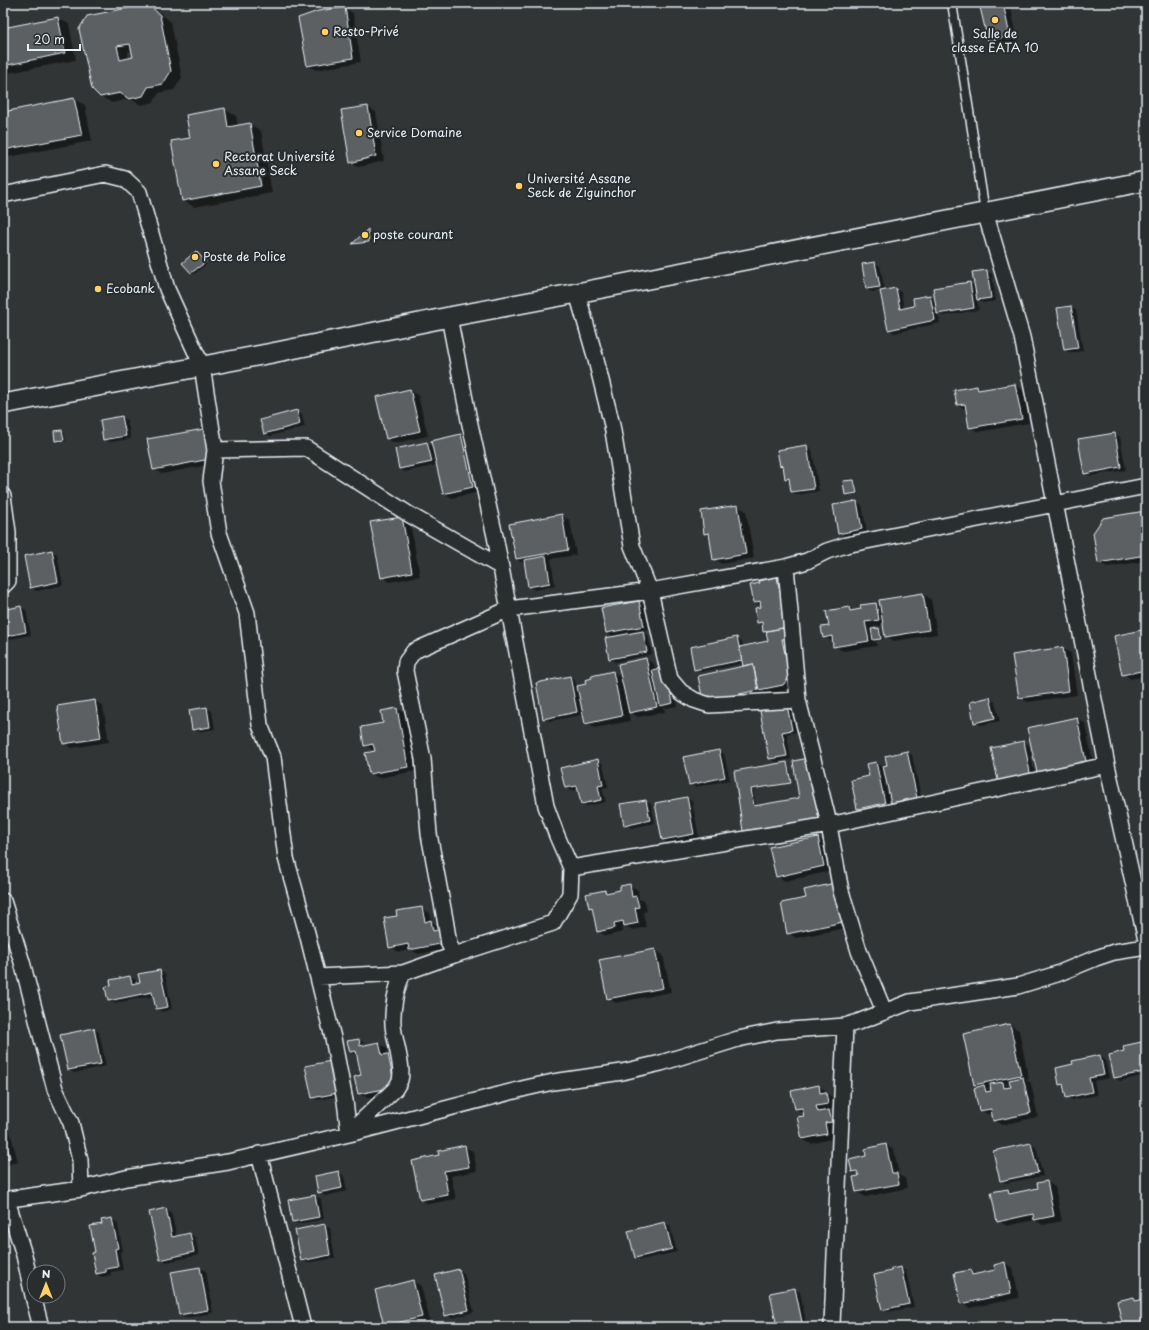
<svg xmlns="http://www.w3.org/2000/svg" width="1149" height="1330" font-family="'Playpen Sans',sans-serif">
<style>
.shadow{fill:#0007;fill-rule:evenodd}
.building{fill:#5c6063;stroke:#e8f1f8;fill-rule:evenodd}
.lines{fill:none;stroke-linecap:round;stroke-linejoin:round}
.service-casing{stroke:#e8f1f8;stroke-width:11}
.minor-casing{stroke:#e8f1f8;stroke-width:18}
.tertiary-casing{stroke:#e8f1f8;stroke-width:22}
.service{stroke:#2a2d2e;stroke-width:8}
.minor{stroke:#2a2d2e;stroke-width:15}
.tertiary{stroke:#2a2d2e;stroke-width:19}
.poi-dot{fill:#ffd166;stroke:#2a2d2e;stroke-width:1.5}
.labels{text-anchor:middle;stroke-width:4;stroke-linejoin:round;paint-order:stroke}
.poi-label{font-size:12px;fill:#e8f1f8;stroke:#2a2d2e;text-anchor:start}
</style>
<rect width="100%" height="100%" fill="#323536"/>
<filter id="ink" filterUnits="userSpaceOnUse"><feTurbulence type="fractalNoise" baseFrequency=".025" numOctaves="2"/><feDisplacementMap in="SourceGraphic" scale="8" xChannelSelector="R" yChannelSelector="G"/><feConvolveMatrix kernelMatrix="1 2 1 2 8 2 1 2 1" color-interpolation-filters="sRGB"/></filter>
<g filter="url(#ink)">
<path class="shadow" d="M3 3H22L3 7Z
M980 3H1010L1018 41 997 46 988 41Z
M148 5 159 12 171 22 182 78 174 90 159 93 154 102 141 105 130 99 112 103 100 96 80 30ZM132 51 134 58 129 59 128 52Z
M345 8 353 13 361 62 316 70 308 66Z
M58 18 69 24 76 60 3 74V29Z
M74 99 85 105 92 141 3 158V113Z
M368 107 376 112 384 161 359 167 351 162Z
M224 109 236 116 238 127 250 124 261 131 272 193 194 207 183 200 191 139Z
M368 230 370 231 371 243H353Z
M197 252 207 264 194 274 183 263Z
M875 263 880 266 885 291 896 289 901 292 904 309 916 306 930 296 936 300 969 283 976 287 986 271 992 274 996 301 983 303 977 299 979 310 943 316 938 313 940 323 894 333 889 329 881 290 872 292 867 289Z
M1070 307 1076 310 1083 351 1070 353 1065 350Z
M1015 385 1023 390 1029 423 978 432 970 427 966 410 958 405 977 387 982 390Z
M410 390 418 395 428 436 395 443 386 439Z
M296 411 302 415 305 427 270 436 264 433Z
M122 417 127 420 131 439 110 442 104 439Z
M204 430 212 434 218 463 162 474 154 469Z
M62 431 64 432 66 441 59 442 56 441Z
M1115 434 1120 437 1126 470 1091 476 1085 473Z
M460 435 469 440 480 492 452 498 444 493 437 465 405 472 400 469 427 443 433 447Z
M806 446 812 449 819 491 798 495 792 492 791 481 786 478 784 467 781 465Z
M854 481 856 482 858 494 848 495 846 494Z
M857 502 862 505 867 532 844 536 838 533Z
M737 506 746 511 754 558 722 564 714 559 709 536 705 533Z
M1144 512 1146 513V561L1107 567 1099 562Z
M561 516 570 520 576 555 551 559 555 586 535 590 529 587 525 564 516 559Z
M402 518 410 522 420 576 390 582 382 577Z
M51 551 57 554 63 585 37 591 31 588Z
M777 578 782 581 791 689 712 706 745 667 744 663 701 672 695 669 737 638 742 642 744 648 770 642 768 633 764 631 763 625 758 622 762 605H760L755 602Z
M923 594 931 599 937 634 894 641 886 636 884 625 873 627 874 630 879 629 881 630 883 640 876 641 877 646 843 651 834 646V642L824 637 830 626 827 612 849 608 854 611 862 610 876 604 881 607Z
M639 602 645 605 649 629 612 636 607 633 602 609Z
M21 607 26 610 31 635 6 640 3 639V611Z
M1146 630V676L1131 679 1123 674Z
M643 632 648 635 652 654 615 662 610 658Z
M1062 648 1071 653 1077 695 1028 702 1020 698Z
M646 659 654 664 656 670 670 672 678 706 666 708 664 707 665 712 638 717 628 711 630 721 595 728 586 723 587 685 613 672 622 678Z
M570 677 575 680 582 715 549 721 544 718Z
M990 698 995 702 1000 721 981 725 975 722Z
M95 701 103 706 109 742 72 748 64 743Z
M787 706 792 709 797 732 787 734 791 759 776 762 770 759Z
M206 708 212 711 215 729 198 732 193 729Z
M397 709 406 713 416 771 379 778 370 773 376 752 375 749 373 750 365 745 384 723 382 711Z
M1076 718 1085 723 1095 771 1047 781Z
M1023 742 1029 745 1036 781 1000 784Z
M719 751 724 754 730 780 695 787 690 784Z
M907 752 912 755 922 801 897 806 892 803Z
M808 759 821 820 747 832 744 831 735 772 787 763 789 764 792 783 753 790 756 807 800 799Z
M598 760 603 764 608 787 602 788 606 802 587 806 581 803 578 789 571 791 566 788Z
M876 763 882 766 890 805 863 811 857 808Z
M687 798 692 801 699 837 669 843 663 840Z
M646 801 651 804 655 823 631 828 625 825Z
M818 838 826 843 832 871 785 881 777 876Z
M629 885 638 890 639 899 645 901 647 911 643 912 646 927 633 930 627 927H622L623 932 606 936 598 931 593 909 590 907 587 894 605 891 610 894 622 891Z
M807 899 851 927 796 938 788 933Z
M422 908 430 913 432 922 439 926 453 948 418 954 411 950 399 952 390 947 398 917Z
M655 950 663 955 671 992 616 1003 608 998Z
M160 971 165 974 172 1009 162 1012 157 1009 154 996 114 1003 109 1000 113 987 111 981 130 977 136 980V984L141 983Z
M1010 1025 1019 1030 1029 1079 1026 1080 1031 1083 1038 1117 1002 1125 994 1120 993 1114 989 1115 980 1110V1087L975 1084 964 1035ZM1011 1083 1012 1088 1005 1084ZM991 1087 992 1091 987 1088Z
M93 1029 99 1032 106 1066 74 1073 69 1070Z
M359 1040 367 1045 379 1044 387 1048 388 1055 397 1060 403 1091 367 1098 359 1093 362 1076 358 1056 350 1052Z
M1146 1042V1075L1120 1081 1115 1078 1125 1052Z
M1100 1056 1105 1060 1109 1078 1094 1081 1097 1095 1072 1100 1067 1097 1065 1087 1060 1084Z
M306 1067 343 1095 318 1100 312 1097Z
M818 1086 827 1091V1094L834 1098 836 1108 827 1110 838 1116 840 1126 833 1127 835 1138 811 1144 802 1139 804 1113 796 1109Z
M3 1126 10 1131 18 1162 3 1166Z
M1031 1144 1036 1147 1043 1176 1006 1183 1001 1180Z
M886 1145 894 1150 899 1175 905 1178 907 1188 866 1197 857 1192 854 1178 860 1177 859 1175 853 1171 868 1157Z
M464 1147 473 1151 477 1171 451 1176 456 1199 429 1204 421 1200 440 1156Z
M339 1172 344 1176 347 1191 325 1196 319 1192Z
M1047 1182 1055 1187 1062 1221 1043 1225 1035 1220 1007 1226 998 1221 992 1193 1008 1190 1014 1194 1039 1188Z
M315 1196 321 1199 324 1219 299 1224 293 1221 289 1201Z
M165 1209 171 1212 177 1237 190 1234 195 1237 199 1255 167 1262 161 1259Z
M112 1219 117 1222 123 1251 120 1252 123 1270 111 1272V1275L102 1277 96 1274V1253L103 1225Z
M665 1223 670 1226 677 1252 641 1260 636 1257Z
M324 1225 330 1228 335 1258 307 1263 302 1260Z
M1005 1263 1013 1268 1019 1298 970 1308 961 1303 955 1274 971 1271 978 1275 997 1271Z
M200 1268 206 1271 213 1313 185 1318 180 1315 172 1273Z
M901 1268 906 1271 914 1307 888 1312 882 1309Z
M459 1270 464 1273 474 1312 452 1318 446 1315Z
M413 1281 421 1286 430 1321 406 1327H388L385 1325Z
M795 1289 800 1292 807 1327H780L778 1326Z"/>
<path class="building" d="M979 3H1003L1010 36 988 41Z
M148 4 160 15 171 71 163 84 148 87 143 96 129 99 120 93 100 97 92 89 79 29 87 16ZM130 44 133 57 120 60 117 46Z
M345 7 353 58 307 66 298 18 318 11Z
M58 17 65 53 3 66V28Z
M74 98 82 135 3 150V112Z
M368 106 376 156 350 163 341 110Z
M225 108 228 127 250 123 261 186 182 201 171 141 190 138 186 115Z
M368 229 369 242 352 244Z
M196 251 206 262 191 273 182 263Z
M875 262 880 287 866 289 862 264Z
M987 270 991 298 977 300 972 272Z
M970 282 974 308 937 314 933 288Z
M896 288 900 309 914 306 913 298 930 295 935 320 888 330 880 291Z
M1071 306 1078 348 1064 350 1057 308Z
M1015 384 1022 419 969 428 965 404 957 405 954 390 977 386 978 390Z
M410 389 420 431 386 439 376 397Z
M297 410 300 424 264 434 260 420Z
M122 416 126 436 103 440 100 420Z
M204 429 210 459 153 470 147 439Z
M62 430 64 440 55 441 54 431Z
M1115 433 1121 467 1084 474 1078 439Z
M461 434 473 487 443 494 431 441Z
M427 442 432 462 399 469 395 449Z
M807 445 814 489 791 492 789 478 785 479 783 465 780 466 777 450Z
M854 480 857 493 845 495 843 481Z
M857 501 862 529 838 534 833 505Z
M738 505 746 554 713 560 709 533 704 534 701 511Z
M1145 511 1146 520V555L1098 563 1093 533 1103 518Z
M562 514 568 550 516 559 509 524Z
M402 517 412 572 381 578 370 522Z
M52 550 58 582 30 588 24 556Z
M546 556 550 583 528 587 524 560Z
M777 577 787 627 763 632 762 622 757 623 755 608 761 607 760 601 754 603 750 585 760 583 759 581Z
M923 593 929 630 885 637 879 600Z
M639 601 644 626 606 633 601 608Z
M876 603 879 620 865 622 869 641 833 647 832 636 823 638 821 627 829 626 826 611 849 607 850 611 861 609 860 605Z
M21 606 26 632 3 637V610Z
M783 628 785 639H782L787 664H791L792 674 783 685 759 690 753 664 743 666 739 647 768 641 766 631Z
M879 628 881 639 873 640 871 629Z
M1146 629V670L1122 675 1114 636Z
M511 631 514 646 506 647 503 633Z
M643 631 647 652 609 659 605 638Z
M737 637 742 660 694 670 690 647Z
M1063 647 1069 691 1019 698 1012 655Z
M646 658 657 707 629 713 618 664Z
M753 664 758 690 703 702 698 676Z
M665 667 673 703 660 706 652 670Z
M613 671 622 716 585 724 577 686 586 684 585 680 592 678 591 676Z
M570 676 577 712 543 719 536 683Z
M990 697 995 718 974 723 970 702Z
M95 700 101 738 63 744 57 706Z
M787 705 792 730 782 732 787 756 769 759 760 711Z
M207 707 210 727 192 730 189 710Z
M397 708 408 767 369 774 365 753 375 751 373 744 364 746 361 727 383 723 381 711Z
M1077 717 1087 766 1038 777 1027 728Z
M1024 741 1031 778 999 785 991 748Z
M719 750 725 777 689 785 683 757Z
M907 751 917 798 891 803 883 766 887 765 885 756Z
M809 758 819 819 743 831 734 771 787 762 791 783 751 789 754 806 799 798 793 761Z
M598 759 603 785 598 786 601 800 581 804 577 786 565 788 560 768Z
M876 762 885 803 857 809 851 780 869 776 866 764Z
M687 797 694 834 662 840 655 803Z
M646 800 650 820 624 826 620 804Z
M818 837 824 866 776 877 769 847Z
M835 883 843 922 787 934 781 903 806 898 804 890Z
M630 884 632 897 636 896 639 907 635 908 638 923 624 926 623 921 614 923 615 928 597 932 592 907 589 908 586 894 605 890 606 893 620 890V886Z
M422 907 425 922 431 920 433 931 442 929 445 943 409 950 408 944 389 948 384 918 397 916 396 911Z
M655 949 663 988 607 999 599 960Z
M160 970 168 1007 156 1009 152 992 108 1001 105 987 111 986 110 980 130 976 132 984 140 982 138 974Z
M1010 1024 1021 1075 974 1085 963 1034Z
M94 1028 101 1064 68 1070 60 1035Z
M359 1039 360 1046 379 1042 382 1055 388 1054 395 1087 358 1094 354 1077 361 1075 356 1051 350 1052 347 1041Z
M1146 1041V1066H1143L1144 1072 1114 1078 1109 1055 1124 1051 1123 1046Z
M1100 1055 1104 1075 1089 1078 1092 1092 1066 1098 1063 1084 1059 1085 1056 1068 1073 1064 1072 1061Z
M331 1061 338 1093 312 1098 305 1066Z
M1023 1077 1031 1113 993 1121 991 1109 979 1111 974 1088 984 1085 986 1092 991 1091 990 1084 1003 1082 1004 1088 1011 1087 1009 1080Z
M819 1085 820 1093 826 1092 828 1104 816 1106 818 1112 829 1110 832 1122 825 1123 827 1134 802 1139 797 1117 804 1116 802 1108 795 1109 791 1091Z
M3 1129 10 1158 3 1159Z
M1031 1143 1038 1173 1000 1181 993 1151Z
M886 1144 892 1173H897L899 1184 856 1192 853 1177 859 1176 857 1171 852 1172 849 1160 866 1156 865 1149Z
M465 1145 469 1167 444 1171 448 1195 420 1200 412 1161 439 1155 438 1151Z
M339 1171 342 1188 318 1193 315 1176Z
M1047 1181 1054 1216 1034 1220 1033 1214 997 1222 991 1192 1008 1189 1009 1194 1038 1188 1037 1183Z
M315 1195 319 1217 292 1222 288 1200Z
M166 1208 172 1237 190 1233 194 1252 160 1260 149 1212Z
M112 1218 118 1248 115 1249 118 1267 106 1269V1272L96 1274 92 1253 95 1252 90 1226 102 1224 101 1220Z
M665 1222 672 1249 635 1258 628 1231Z
M325 1224 330 1255 301 1261 295 1230Z
M1005 1262 1011 1293 961 1304 954 1273 971 1270 972 1275 995 1270 994 1265Z
M200 1267 208 1310 179 1315 171 1272Z
M901 1267 909 1304 882 1310 874 1275 891 1271V1269Z
M459 1269 469 1310 445 1316 435 1275Z
M413 1280 422 1317 384 1326 375 1290Z
M795 1288 803 1327H785V1325L777 1327 770 1293Z
M1134 1297 1135 1301 1146 1299V1327H1123L1117 1301Z"/>
<g class="lines">
<g class="service-casing">
<path id="service" d="M952 3 985 212"/>
</g>
<g class="minor-casing">
<path id="minor" d="M3 195 105 174 125 179 139 192 167 289 202 366 215 450 211 481 219 533 247 613 260 725 273 757 286 858 307 933 333 1038 345 1101 349 1134
M985 212 1022 337 1107 765 1146 940
M577 293 595 356 612 425 632 546 650 591 786 567 807 561 827 551 846 545 1146 486
M449 317 469 420 495 536 546 806 557 836 571 868 829 825 1107 765
M215 450 306 448 410 515 501 567
M3 496 8 532V581L3 586
M786 567 798 700 827 815 841 891 859 951 884 1011
M3 901 22 962 55 1089 71 1123 80 1160 81 1189
M454 955 553 923 570 894 571 868
M318 977 403 973
M349 1133 395 1089C397 1086 399 1083 400 1080 404 1067 394 1040 393 1025 392 1008 396 988 403 973L454 955 449 944 445 919 429 834 423 759 405 671 406 662 414 651 509 609 650 591 670 679 681 692 694 700 709 705 798 700
M259 1154 303 1327
M3 1200 81 1189 126 1178 228 1162 349 1134 526 1088 553 1082 622 1072 661 1063 738 1039 777 1031 845 1026 858 1022 910 1002 1018 986 1057 974 1096 958 1114 952 1146 947
M7 1200 24 1255 34 1300 41 1327
M832 1324 845 1026"/>
</g>
<g class="tertiary-casing">
<path id="tertiary" d="M3 404 272 353 449 317 577 293 1146 181"/>
</g>
<use href="#service" class="service"/>
<use href="#minor" class="minor"/>
<use href="#tertiary" class="tertiary"/>
</g>
</g>
<g class="poi-dot">
<circle cx="995" cy="20" r="4"/>
<circle cx="325" cy="32" r="4"/>
<circle cx="359" cy="133" r="4"/>
<circle cx="216" cy="164" r="4"/>
<circle cx="519" cy="186" r="4"/>
<circle cx="365" cy="235" r="4"/>
<circle cx="195" cy="257" r="4"/>
<circle cx="98" cy="289" r="4"/>
</g>
<g class="labels">
<g class="poi-label">
<text x="333" y="36">Resto-Privé</text>
<text x="995" y="38" text-anchor="middle">Salle de<tspan x="995" dy="14">classe EATA 10</tspan></text>
<text x="367" y="137">Service Domaine</text>
<text x="224" y="161">Rectorat Université<tspan x="224" dy="14">Assane Seck</tspan></text>
<text x="527" y="183">Université Assane<tspan x="527" dy="14">Seck de Ziguinchor</tspan></text>
<text x="373" y="239">poste courant</text>
<text x="203" y="261">Poste de Police</text>
<text x="106" y="293">Ecobank</text>
</g>
</g>
<rect width="1149" height="1330" fill="none" stroke="#2a2d2e" stroke-width="16"/>
<rect x="8" y="8" width="1133" height="1314" fill="none" stroke="#e8f1f8" stroke-width="1.5" filter="url(#ink)"/>
<g transform="translate(46 1284)"><circle r="19" fill="#2a2d2e" stroke="#767b7f"/>
<path d="M0-3L7 15L0 10L-7 15Z" fill="#ffd166"/>
<text y="-6" font-size="11" font-weight="bold" text-anchor="middle" fill="#e8f1f8">N</text>
</g>
<path d="M28 44v6h52v-6" fill="none" stroke="#e8f1f8" stroke-width="2"/>
<text x="34" y="44" font-size="12" fill="#e8f1f8" stroke="#2a2d2e" stroke-width="3" paint-order="stroke">20 m</text>
</svg>
